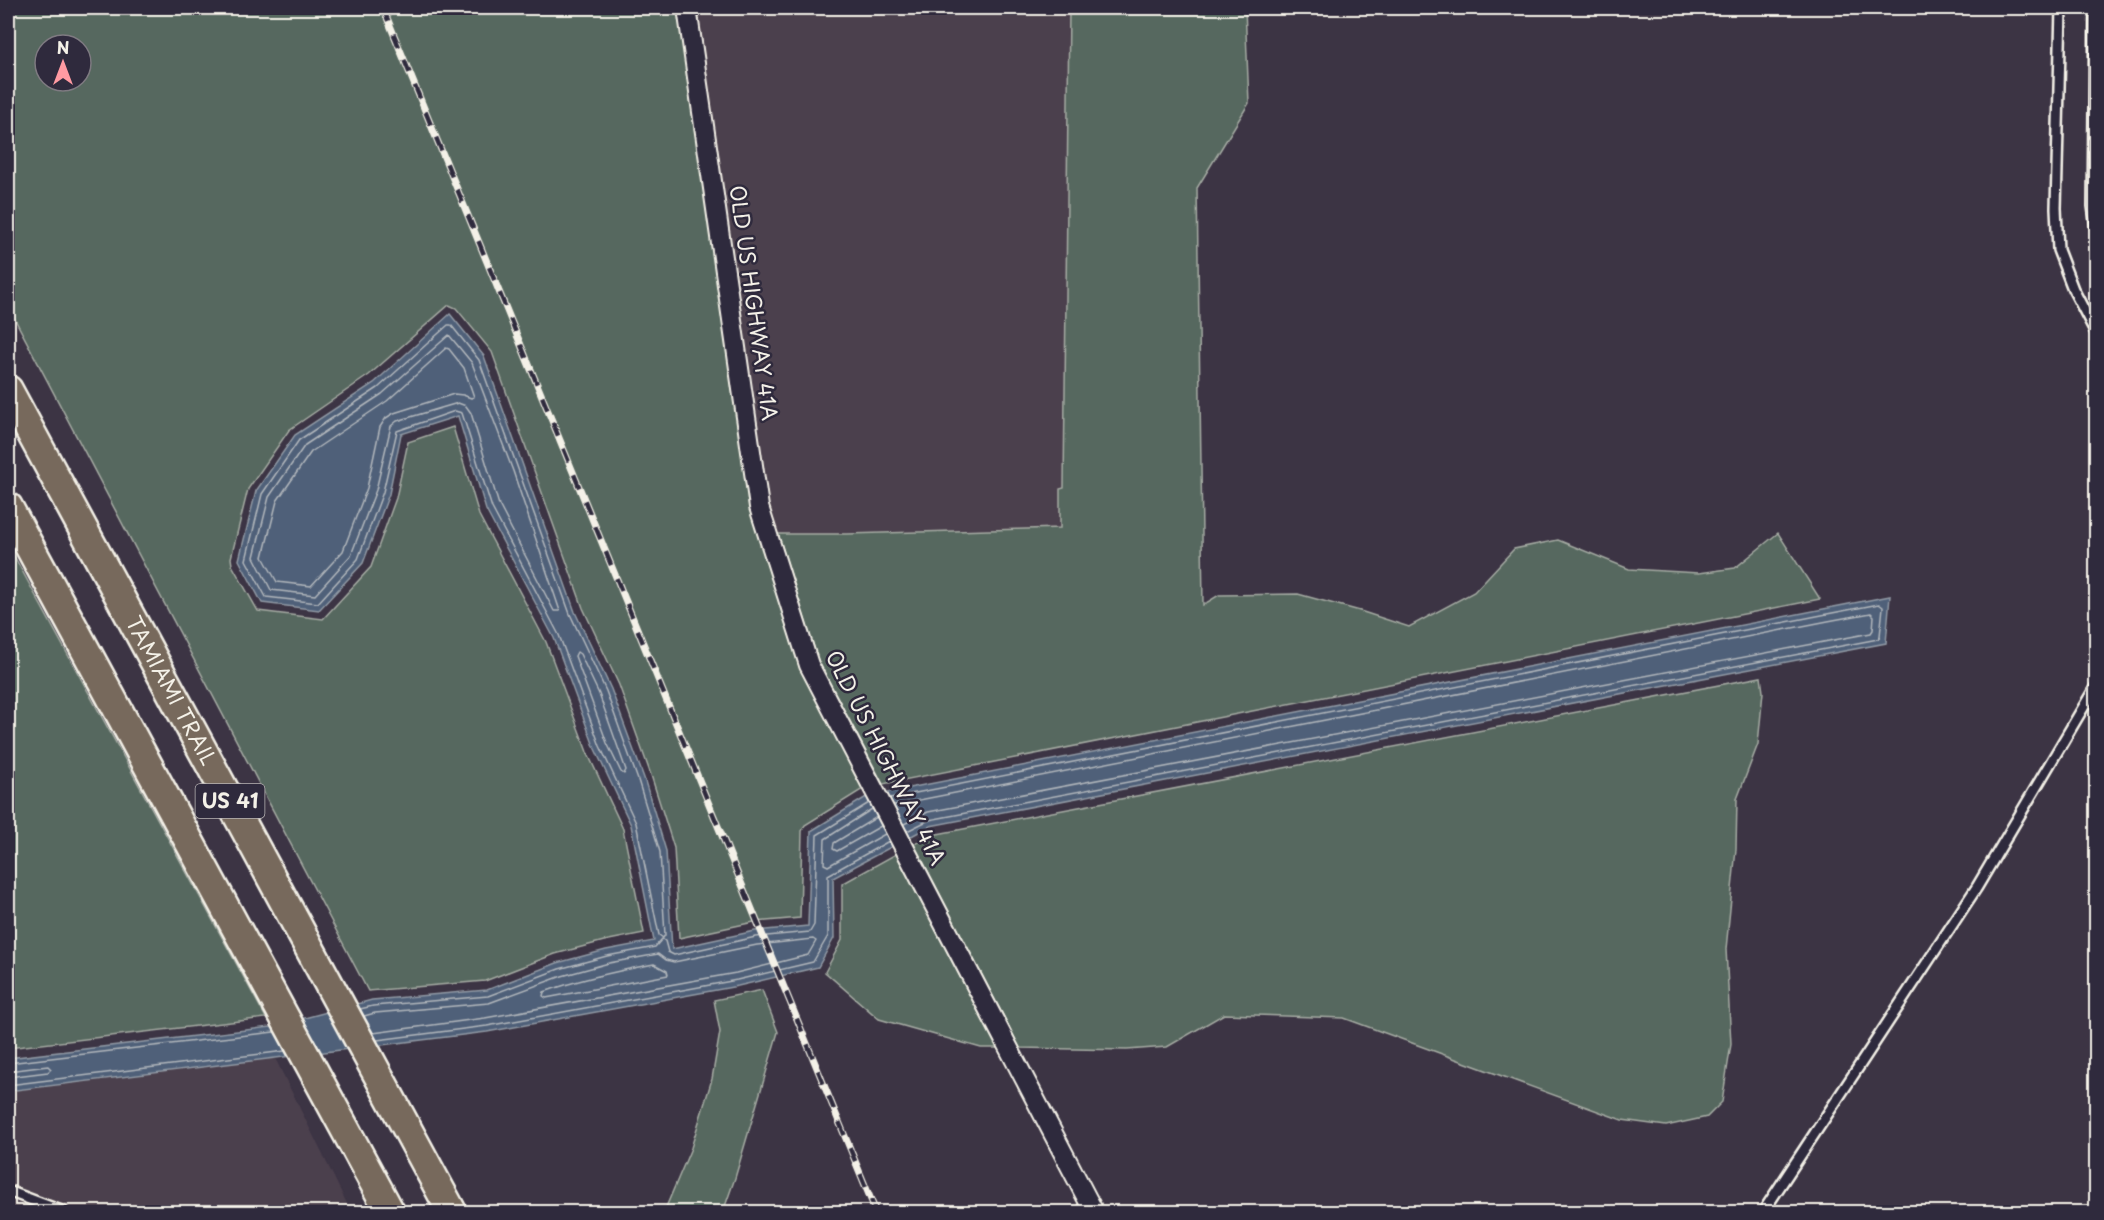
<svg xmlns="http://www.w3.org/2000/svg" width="2104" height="1220" font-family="'Playpen Sans',sans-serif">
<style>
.built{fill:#4c404d}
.green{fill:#57685f;stroke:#a6aca4;stroke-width:1.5;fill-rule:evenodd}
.water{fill:#4f6079;stroke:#919aa5;stroke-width:1.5}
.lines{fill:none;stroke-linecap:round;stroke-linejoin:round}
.shore{stroke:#b2b7bc;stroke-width:1.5}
.service-casing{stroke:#f4f1e8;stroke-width:14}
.minor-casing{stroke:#f4f1e8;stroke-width:22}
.primary-casing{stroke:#f4f1e8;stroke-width:33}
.service{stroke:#2f2a3d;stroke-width:9}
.minor{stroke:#2f2a3d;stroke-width:18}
.primary{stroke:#77695c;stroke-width:28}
.rail-casing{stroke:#f4f1e8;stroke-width:7}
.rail{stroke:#2f2a3d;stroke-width:4.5;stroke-dasharray:14;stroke-linecap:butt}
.labels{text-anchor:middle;stroke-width:5;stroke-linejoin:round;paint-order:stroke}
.shield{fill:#2f2a3d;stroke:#b9b5b5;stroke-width:1.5}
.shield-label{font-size:20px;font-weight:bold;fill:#f4f1e8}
.street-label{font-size:21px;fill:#f4f1e8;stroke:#2f2a3d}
</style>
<rect width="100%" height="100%" fill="#3c3444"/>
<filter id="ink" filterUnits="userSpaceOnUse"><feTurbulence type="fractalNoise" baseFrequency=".0167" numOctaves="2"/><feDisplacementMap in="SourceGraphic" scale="12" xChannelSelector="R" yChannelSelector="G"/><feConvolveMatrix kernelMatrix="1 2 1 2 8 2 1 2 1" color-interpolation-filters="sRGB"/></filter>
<g filter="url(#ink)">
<path class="built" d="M697 8H1069L1064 489H1060V528L847 534H778L769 504Z
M275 1058 351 1212H8V1091Z"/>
<path class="green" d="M8 8H678L750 509 800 669 863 789 805 825 802 831 800 918 754 922 679 938 674 848 651 775 619 685 583 608 492 352 456 308 449 305 369 375 289 430 248 489 231 558 232 565 258 611 323 619 371 567 396 498 408 442 453 427 479 515 546 642 587 752 623 829 644 933 604 941 555 954 485 981 368 991 8 306ZM45 45H81V81H45Z
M1069 8H1245L1249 103 1197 188 1203 605 1219 595 1298 594 1360 611 1409 627 1474 592 1514 549 1558 540 1629 569 1699 573 1735 568 1778 533 1820 599 883 784 818 660 778 534H847L1060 528V489L1064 488Z
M8 545 266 1018 8 1048Z
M1761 677 1763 692 1758 744 1737 799 1736 849 1726 949 1731 1044 1722 1102 1707 1117 1666 1126 1622 1120 1344 1018 1224 1014 1167 1047 1127 1050 1020 1048 914 844 932 835Z
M896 854 997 1048H981L879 1019 825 972 842 940V884Z
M762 990 778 1032 735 1178 723 1212H664L691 1148 712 1079 720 1032 714 1000Z"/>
<path class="water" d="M450 314 484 356 575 612 611 689 644 778 666 851 672 949 755 931 808 926 811 831 868 796 1890 596 1886 643 930 826 833 878 834 938 818 967 738 986 487 1032 8 1091V1058L271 1027 372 1000 487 990 557 963 606 950 654 941 631 825 595 749 554 638 486 510 458 416 401 434 389 494 363 563 319 610 262 603 239 560 256 491 295 435 374 383Z"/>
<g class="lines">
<path class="shore" d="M448 325H451L479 360 570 614 606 691 638 780 660 852 665 935 663 938 659 935 636 823 600 746 559 635 492 508 462 413 455 411 397 431 383 492 358 559 318 603 266 597 246 560 262 494 299 440 378 388Z
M449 335 472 363 513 471 560 611H554L499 505 471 413 466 406 458 403 397 421 391 426 376 490 351 555 315 595 271 590 254 557 269 497 305 445 382 394Z
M446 348 449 349 464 368 474 397 471 398 463 395 454 394 394 413 386 418 380 427 367 488 343 551 311 586 277 582 263 557 277 501 311 452 387 401Z
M577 652 580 654 599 694 626 770 624 774 621 772 607 743 575 656Z
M890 798 1827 614 1879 604 1883 607 1880 636 1878 639 929 820 907 831
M894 805 1828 621 1871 613 1874 616 1873 630 1871 633 928 812 904 824
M872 809 825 839 824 864 828 866 885 834
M877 817 834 843 833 849 837 851 881 826
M654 964 667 971 668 975 546 998 543 996 544 992C580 979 617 971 654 964Z
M360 1009 373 1006 488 996 559 969 607 956 655 947 662 939 665 941 668 952 674 955 756 937 810 932 814 925 817 835 869 803
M364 1016 375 1013 489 1003 562 976 609 963 658 954 666 960 674 962 757 945 813 939 816 941 808 955 736 973 485 1018 373 1033
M377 1040 487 1026 737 980 813 962 828 936V875L889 841
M8 1063 274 1032
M8 1071 48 1066 51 1069 48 1072 8 1077
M8 1085 285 1051"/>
<g class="service-casing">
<path id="service" d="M2061 8 2056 208 2058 250 2073 289 2096 333
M2095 8 2093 206 2096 228
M8 1191 64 1212
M1763 1212 1977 887 2096 686"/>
</g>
<g class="minor-casing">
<path id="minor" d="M687 8 759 507 809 665 1094 1212"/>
</g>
<g class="primary-casing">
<g id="primary">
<path id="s1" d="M8 390 452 1212"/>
<path d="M8 507 390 1212"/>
</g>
</g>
<use href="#service" class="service"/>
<use href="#minor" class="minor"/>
<use href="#primary" class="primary"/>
<g class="rail-casing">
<path id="rail" d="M383 8 876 1212"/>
</g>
<use href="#rail" class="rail"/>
</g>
</g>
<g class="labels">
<rect class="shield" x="195.5" y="784" width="69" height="34" rx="4.5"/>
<g class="shield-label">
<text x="230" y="808">US 41</text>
</g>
<g class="street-label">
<text transform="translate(753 303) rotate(82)" y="7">OLD US HIGHWAY 41A</text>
<text dy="7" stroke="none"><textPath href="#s1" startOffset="342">TAMIAMI TRAIL</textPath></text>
<text transform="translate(885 758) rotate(63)" y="7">OLD US HIGHWAY 41A</text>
</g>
</g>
<rect width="2104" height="1220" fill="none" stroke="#2f2a3d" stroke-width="30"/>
<rect x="15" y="15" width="2074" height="1190" fill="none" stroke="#f4f1e8" stroke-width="2" filter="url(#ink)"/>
<g transform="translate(63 63)"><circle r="28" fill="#2f2a3d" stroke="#7e7a81" stroke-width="1.5"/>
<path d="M0-4.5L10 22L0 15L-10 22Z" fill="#ff9aa2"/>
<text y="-9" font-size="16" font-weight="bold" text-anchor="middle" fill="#f4f1e8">N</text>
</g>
</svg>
